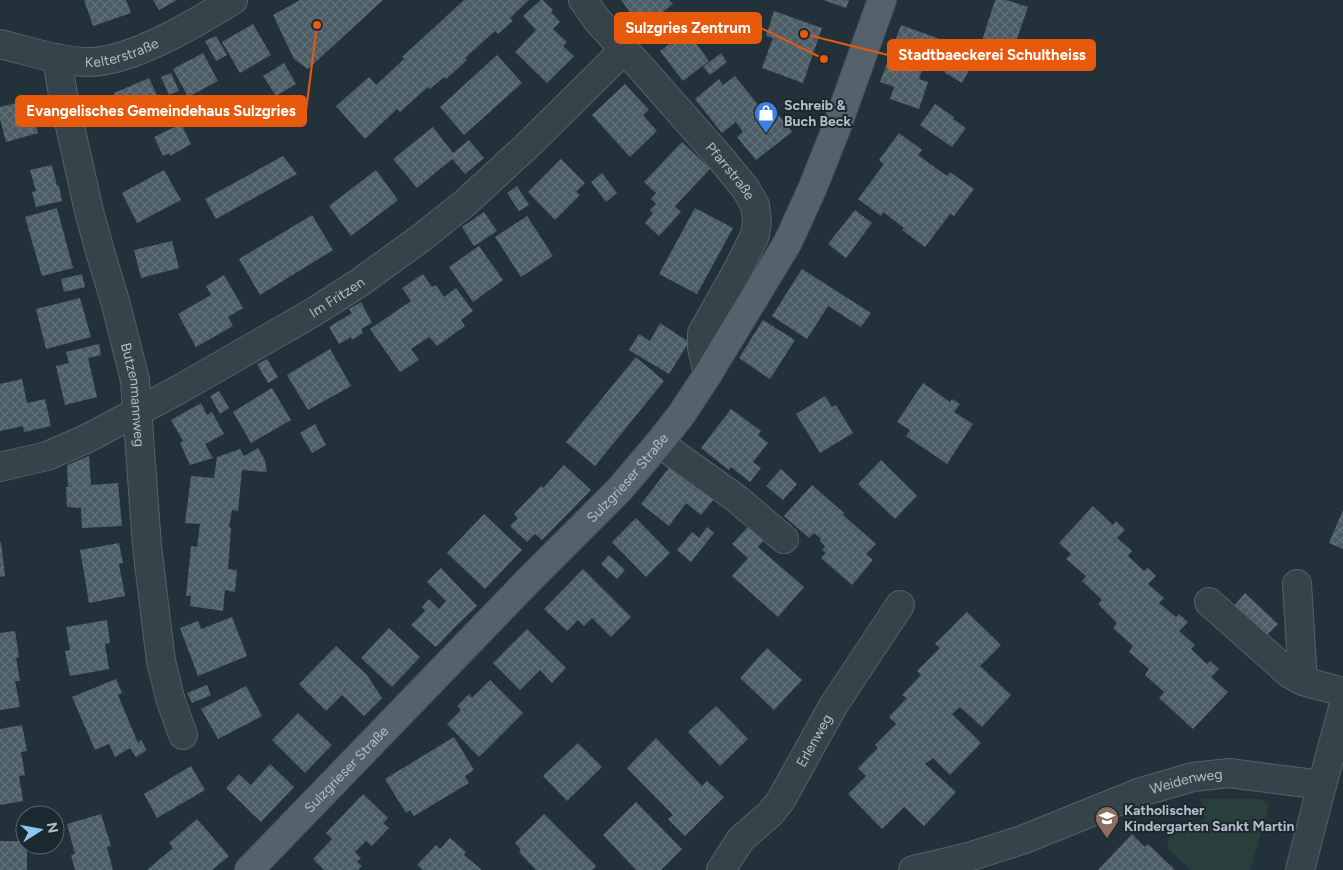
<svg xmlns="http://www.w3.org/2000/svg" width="1343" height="870" font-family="Figtree,sans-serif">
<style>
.park{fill:#283f3b}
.building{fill:url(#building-cross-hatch)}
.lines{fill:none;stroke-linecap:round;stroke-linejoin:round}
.minor-casing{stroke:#556168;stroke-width:30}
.major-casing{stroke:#434f56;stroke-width:30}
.minor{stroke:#37434b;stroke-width:28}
.major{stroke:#55626b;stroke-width:28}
.labels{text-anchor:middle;stroke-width:4;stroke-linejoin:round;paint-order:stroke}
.street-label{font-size:14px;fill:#b2bec6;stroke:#1c282f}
.poi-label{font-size:14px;font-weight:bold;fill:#b2bec6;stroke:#1c282f;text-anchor:start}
.leader{fill:none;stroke:#e8590c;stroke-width:2}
.callout-dot{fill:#e8590c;stroke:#1c282f;stroke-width:2}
.callout{fill:#e8590c;stroke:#e8590c;stroke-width:2}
.callout-label{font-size:15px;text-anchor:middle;font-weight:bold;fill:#fff}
</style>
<defs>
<pattern id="building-cross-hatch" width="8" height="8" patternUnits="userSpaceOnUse" patternTransform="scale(1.25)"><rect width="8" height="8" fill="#4c5c65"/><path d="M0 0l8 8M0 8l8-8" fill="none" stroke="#63727a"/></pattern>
</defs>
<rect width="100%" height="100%" fill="#23323a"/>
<path class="park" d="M1201 799H1256C1261 799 1267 800 1269 806L1250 870H1191L1167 848 1171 827 1205 820Z"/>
<path class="building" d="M84 0H126L131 13 93 26Z
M153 0H177L159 10Z
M300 0H383L308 69 294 59 273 15Z
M464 0H529L510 18 513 21 498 34 495 31 465 58 467 60 446 79 444 77 430 89 428 87 400 112 397 109 365 139 336 106 369 77 376 85 404 59 402 57Z
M541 0H543L553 10 551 12 560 22 553 29 567 42 563 46 574 56 547 83 515 52 536 30 523 16Z
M621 0H669L673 4 642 28Z
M823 0H849L846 8Z
M995 0H1006L1028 7 1012 53 982 41Z
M774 11 822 28 803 83 762 68 773 38 766 36Z
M253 24 271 55 240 73 222 42Z
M901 25 948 42 939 66 925 61 919 79 928 82 919 109 890 99 894 87 880 82Z
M687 31 709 61 683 81 660 51Z
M216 36 227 55 216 61 205 41Z
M203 53 218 81 188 97 173 69Z
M721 53 727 62 710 75 703 67Z
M497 55 522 83 464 135 440 107Z
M951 60 969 70 962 83 944 72Z
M284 63 296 84 276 96 263 76Z
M171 73 179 91 169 95 161 77Z
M735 76 766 115 773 108 792 132 756 160 737 137 743 132 736 122 722 133 695 99 719 79 723 85Z
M149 78 164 111 130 126 114 93Z
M625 84 649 110 643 115 657 131 630 157 592 115Z
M30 100 38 133 6 142 0 119V107Z
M935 104 954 117 953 119 966 128 952 147 920 125Z
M181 124 191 144 170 156 169 153 163 156 154 137Z
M433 127 453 153 469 140 484 158 465 174 452 159 417 188 393 159Z
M899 133 922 150 918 155 947 176 950 172 974 189 954 216 950 214 925 247 902 230 904 228 883 212 881 216 858 199 884 164 879 160Z
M682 142 710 169 675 206 681 212 659 236 645 223 653 213 650 210 656 204 651 199 656 193 644 182Z
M283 156 297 174 216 219 205 199Z
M561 159 585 183 576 192 580 195 555 220 528 192Z
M52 165 57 186H59L62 201 36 207 32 192 36 191 30 170Z
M164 170 181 200 137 223 122 193Z
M376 170 398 200 351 236 329 206Z
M602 173 617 193 606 202 591 182Z
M517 186 529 205 519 211 507 193Z
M57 208 73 268 42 276 25 217Z
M695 208 733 228 697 294 659 274Z
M855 210 872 223 846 258 828 244Z
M484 212 497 231 474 246 462 227Z
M312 215 333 250 260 295 239 259Z
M527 216 553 256 521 277 495 237Z
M172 241 179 268 141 278 134 250Z
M479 246 503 280 473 302 449 267Z
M802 269 871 313 861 327 828 306 807 339 772 316Z
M82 274 85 287 64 292 61 279Z
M423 274 432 287 436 285 444 297 456 288 473 311 461 320 465 326 437 346 429 337 411 349 419 360 400 372 370 329 411 301 402 288Z
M224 275 243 308 228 317 233 326 196 347 178 314 211 295 206 286Z
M80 298 91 337 46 349 36 309Z
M361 302 372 323 361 329 363 333 352 340 351 337 339 344 329 327 352 313 349 309Z
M763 320 795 340 770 379 739 358Z
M660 323 689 342 669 374 629 350 639 334 650 341Z
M99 344 101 355 88 358 97 397 65 405 56 366 69 363 66 352Z
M330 349 351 386 308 410 287 375Z
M636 357 664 381 595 466 566 442Z
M267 359 278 377 268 383 257 364Z
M22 379 27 403 45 399 51 426 24 432 23 426 0 431V384Z
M923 383 950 402 952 399 960 404 954 412 973 424 947 464 906 436 910 430 897 422Z
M272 388 291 420 251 443 233 412Z
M219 391 229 408 220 414 210 396Z
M825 396 832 407 836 405 853 433 820 453 796 414Z
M201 403 207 415 212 412 224 434 205 444 213 458 190 465 180 443 183 441 171 420Z
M731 409 761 431 758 435 768 443 753 462 761 468 750 482 731 467 729 470 701 448Z
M315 424 326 445 312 453 300 433Z
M258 448 265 460 267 472 242 470 238 511 232 510 229 527 231 528 228 569 237 570 235 592 225 590 223 611 190 606 191 596H186L191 546 197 547 200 524 185 523 191 476 214 478 217 457 240 449 244 456Z
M89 456 91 485 118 483 122 526 82 528 81 508 67 507 66 487H68L67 465Z
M881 460 917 496 895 519 858 484Z
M672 464 715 498 701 515 686 503 669 526 641 504Z
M564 465 591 490 542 540 535 534 527 542 510 526 518 518 514 514 541 486 543 488Z
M781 469 797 484 783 500 766 486Z
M812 485 844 513 843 515 876 544 866 554 873 560 852 585 821 558 826 553 822 550 825 546 820 541 821 539 814 533 809 538 784 516Z
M1093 506 1113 525 1116 521 1125 530 1117 538 1132 551 1128 556 1144 571 1148 568 1156 576 1148 584 1164 598 1159 603 1176 617 1179 614 1188 622 1179 631 1195 645 1191 649 1207 664 1210 661 1219 669 1211 677 1228 692 1193 729 1159 698 1164 692 1145 675 1149 669 1129 652 1133 646 1113 628 1117 623 1098 604 1102 600 1082 581 1086 576 1066 559 1071 554 1059 543Z
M1343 510V549L1329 543Z
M484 514 522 550 485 589 447 553Z
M636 518 670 553 646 577 612 542Z
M707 527 714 533 691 562 677 550 692 532 699 538Z
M748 527 763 541 758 547 804 587 778 617 732 576 748 558 732 544Z
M0 542H1L5 576 0 577Z
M119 543 123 563 119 564 125 596 89 603 80 550Z
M609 555 625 570 617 579 601 564Z
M441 568 477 606 455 627 436 647 411 625 425 611 422 607 429 599 439 609 446 601 427 582Z
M583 569 631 617 611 637 592 618 584 626 578 620 567 631 544 609Z
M1245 593 1278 624 1265 637 1233 607Z
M967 612 1001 645 980 666 1011 695 982 727 960 707 952 714 981 743 950 775 933 758 925 764 956 792 924 826 904 807 882 829 848 794 866 776 858 768 878 748 875 745 896 724 889 717 907 698 902 695 921 675 917 671 940 648 935 644Z
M232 617 247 656 198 676 180 628 198 621 201 629Z
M107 620 110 643 105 644 109 669 70 676 65 651 70 650 66 627Z
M389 628 420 657 392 687 361 658Z
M527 629 566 668 552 683 540 670 520 690 493 663Z
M15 631 19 657 16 658 20 681H15L20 707 0 710V633Z
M336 646 367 675 382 698 364 716 342 695 326 711 299 684Z
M767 648 802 680 774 710 740 678Z
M116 679 122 693 118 695 138 743 141 740 147 750 136 757 130 748 115 757 109 744 95 750 72 697Z
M490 680 523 713 479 757 447 724 461 710 457 706 469 694 472 698Z
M207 685 211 695 192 703 187 693Z
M246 686 262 716 218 739 201 709Z
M716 706 748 739 720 766 688 732Z
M298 713 332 745 305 773 272 740Z
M22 725 27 751 21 752 25 775 19 776 23 801 0 805V729Z
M454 737 474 770 465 776 469 783 414 816 410 810 406 813 385 779Z
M656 738 702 786 707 781 724 797 685 836 668 819 673 815 627 768Z
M578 743 602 767 567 801 543 776Z
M270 764 294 787 261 822 226 788 239 774 251 785Z
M191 766 205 790 157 818 144 794Z
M363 794 388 818 383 823 389 828 372 846 366 841 355 852 361 858 357 862 362 866 358 870H324L313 859 332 839 326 833Z
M636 802 682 849 661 870H636L603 835Z
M101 814 111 846 107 847 113 870H75L71 855 75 854 67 824Z
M544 814 596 866 592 870H536L519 852 521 850 515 843Z
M197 819 229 856 212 870H147L173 848 169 843Z
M1132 834 1145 847 1148 844 1175 870H1098Z
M450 838 466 852 464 855 482 870H423L417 865 436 845 440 849Z
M0 841H25V845H27V870H0Z"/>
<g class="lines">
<g class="minor-casing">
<g id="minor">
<path id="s1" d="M583 0 597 20 643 70 723 161 745 188 755 205 757 222 755 235 738 269 702 333V347L708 374"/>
<path id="s2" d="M0 44C29 51 60 62 90 62 133 61 196 23 233 0"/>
<path id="s3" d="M57 58 63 95 89 211 99 248 115 301 135 380 147 546 157 629 161 661 170 698 183 735"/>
<path d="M659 443 737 499 784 539"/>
<path id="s4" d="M0 467 47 456 88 438 180 389 312 313 359 283 421 238 465 203 530 143 624 50"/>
<path d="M1297 584 1303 681"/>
<path d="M1209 602 1290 674 1303 681 1343 692"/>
<path id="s5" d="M721 870 741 839 770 814 781 800 833 706 900 605"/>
<path id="s6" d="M913 870 968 857 1022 840 1141 792 1193 777 1229 773 1322 785"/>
<path d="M1300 870 1322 785 1343 708"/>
</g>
</g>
<g class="major-casing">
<g id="major">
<path id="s7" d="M249 870 525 584 619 490 659 443 681 415 708 374 788 242 813 187 836 129 882 0"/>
</g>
</g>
<use href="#minor" class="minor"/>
<use href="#major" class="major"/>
</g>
<defs>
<g id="shop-pin" transform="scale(1.25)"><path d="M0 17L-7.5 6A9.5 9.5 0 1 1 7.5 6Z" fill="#3f7fe0" stroke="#1c282f"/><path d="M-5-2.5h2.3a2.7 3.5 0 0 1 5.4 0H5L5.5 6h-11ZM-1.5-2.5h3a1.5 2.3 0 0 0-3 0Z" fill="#fff"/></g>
<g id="school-pin" transform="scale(1.25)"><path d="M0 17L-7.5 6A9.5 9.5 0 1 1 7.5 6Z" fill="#8d6e63" stroke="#1c282f"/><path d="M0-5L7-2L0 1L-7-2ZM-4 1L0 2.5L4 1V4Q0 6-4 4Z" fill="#fff"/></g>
</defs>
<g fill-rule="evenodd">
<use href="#shop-pin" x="766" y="113"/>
<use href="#school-pin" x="1107" y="818"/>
</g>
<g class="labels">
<g class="street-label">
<text dy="5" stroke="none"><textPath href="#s2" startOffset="125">Kelterstraße</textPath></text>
<text dy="5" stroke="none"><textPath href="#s1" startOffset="226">Pfarrstraße</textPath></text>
<text dy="5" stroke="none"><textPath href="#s4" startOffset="379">Im Fritzen</textPath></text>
<text dy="5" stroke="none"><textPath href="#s3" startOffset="346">Butzenmannweg</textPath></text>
<text dy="5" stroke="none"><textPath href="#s7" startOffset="545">Sulzgrieser Straße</textPath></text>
<text dy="5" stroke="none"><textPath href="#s5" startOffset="161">Erlenweg</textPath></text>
<text dy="5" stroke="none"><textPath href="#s7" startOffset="140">Sulzgrieser Straße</textPath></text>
<text dy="5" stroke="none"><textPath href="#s6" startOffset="288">Weidenweg</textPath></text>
</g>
<g class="poi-label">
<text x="784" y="110">Schreib &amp;<tspan x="784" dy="16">Buch Beck</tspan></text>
<text x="1124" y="815">Katholischer<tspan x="1124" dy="16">Kindergarten Sankt Martin</tspan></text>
</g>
</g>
<path class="leader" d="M824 59L761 28M804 34L888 55M317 25L306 111"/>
<g class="callout-dot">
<circle cx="824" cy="59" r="5"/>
<circle cx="804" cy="34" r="5"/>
<circle cx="317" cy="25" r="5"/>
</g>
<g class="callout">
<rect x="615" y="13" width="146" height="30" rx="5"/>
<rect x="888" y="40" width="207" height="30" rx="5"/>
<rect x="16" y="96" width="290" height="30" rx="5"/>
</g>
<g class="callout-label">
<text x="688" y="33">Sulzgries Zentrum</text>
<text x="992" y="60">Stadtbaeckerei Schultheiss</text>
<text x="161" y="116">Evangelisches Gemeindehaus Sulzgries</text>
</g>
<g transform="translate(40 830) rotate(79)"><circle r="24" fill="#1c282f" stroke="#58646b"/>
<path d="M0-4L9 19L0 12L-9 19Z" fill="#8ac8f3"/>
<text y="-8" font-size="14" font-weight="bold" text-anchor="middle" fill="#b2bec6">N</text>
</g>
</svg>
